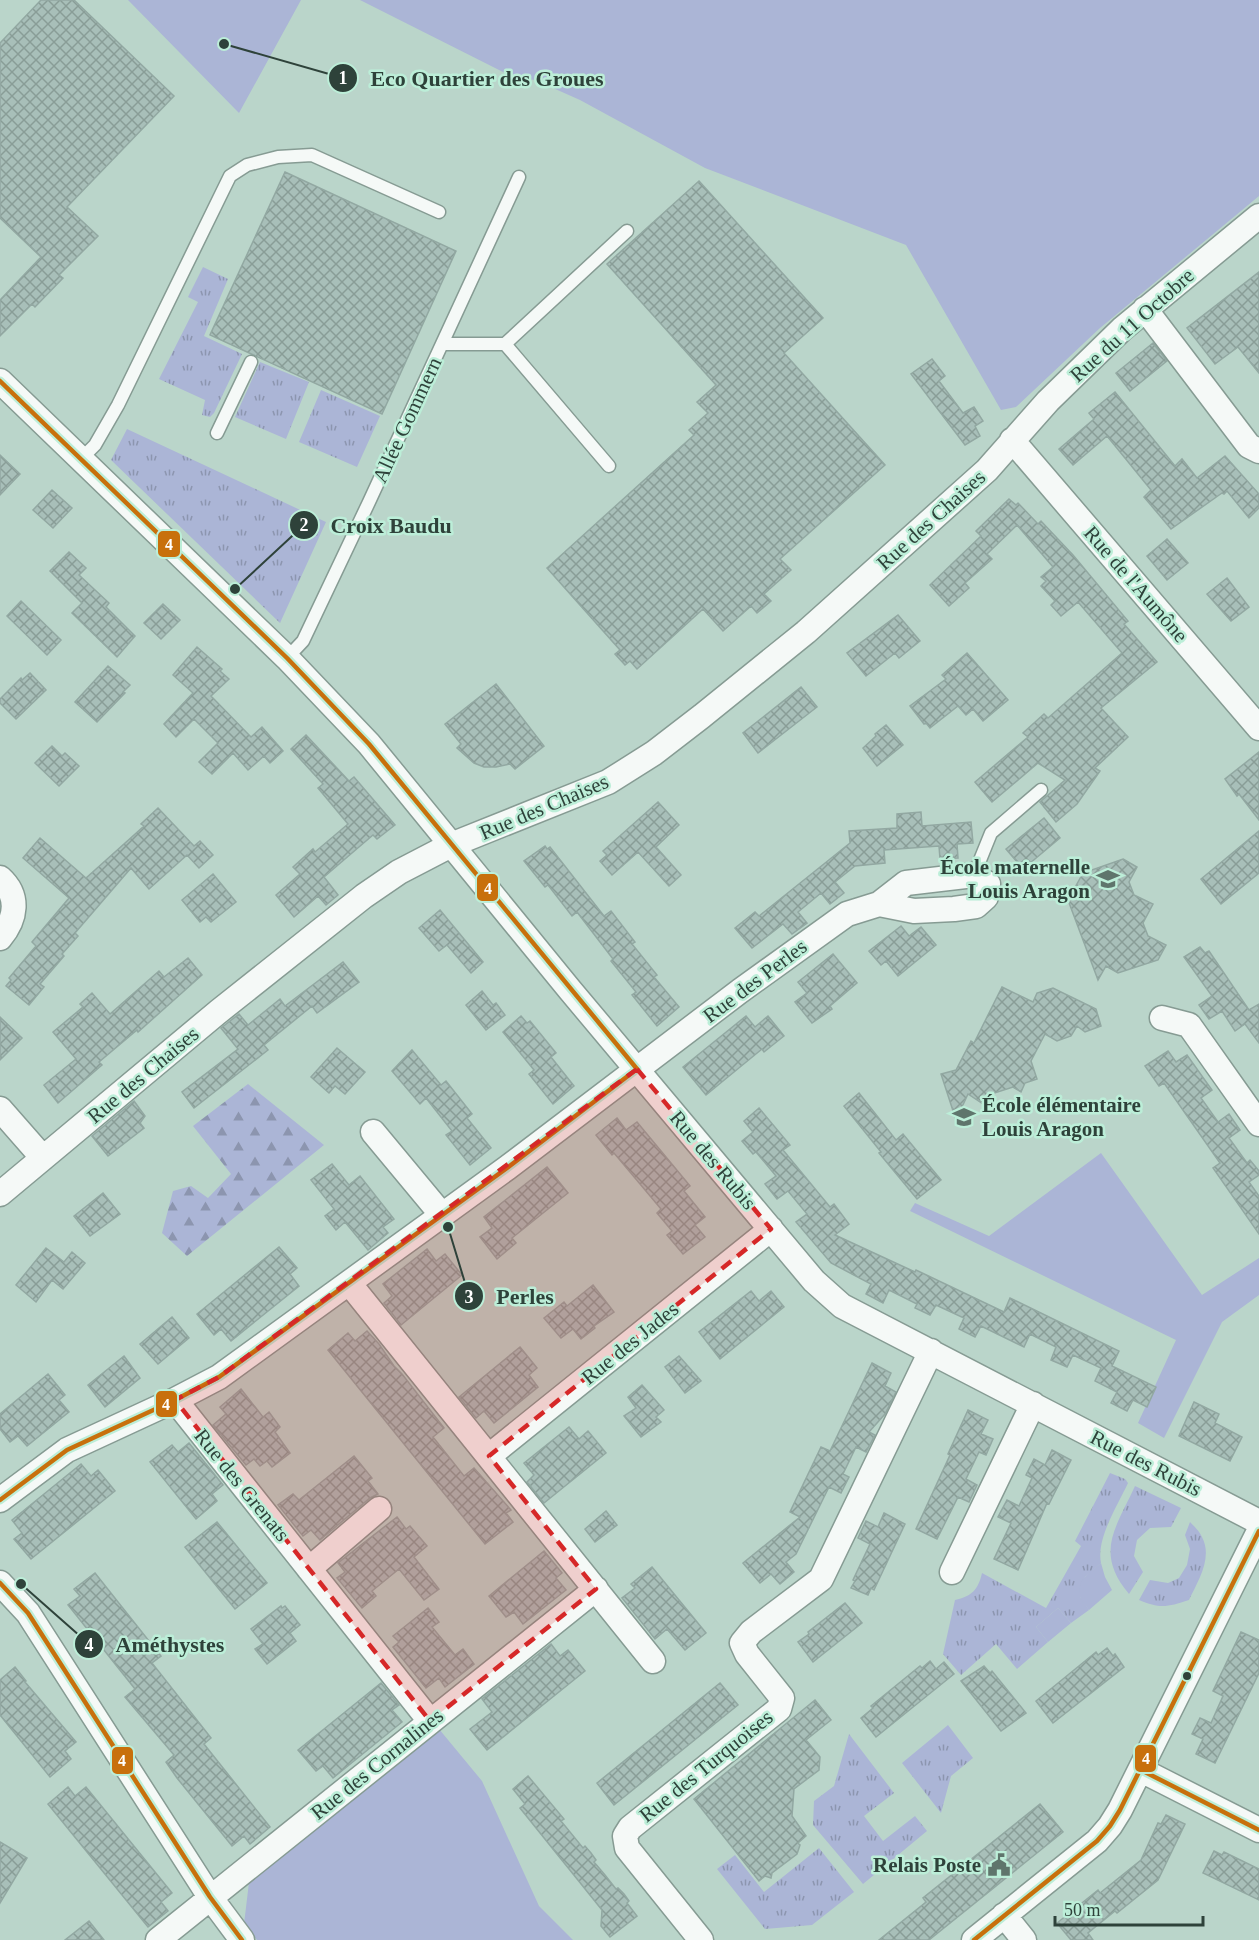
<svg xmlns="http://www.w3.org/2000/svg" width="1259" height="1940" font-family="'Times New Roman',serif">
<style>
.grass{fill:url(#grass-tufts)}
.forest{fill:url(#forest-firs)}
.park{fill:#abb5d6}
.building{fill:url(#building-cross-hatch);stroke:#92a8a2;stroke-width:1.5}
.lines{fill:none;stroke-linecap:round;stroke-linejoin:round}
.lane-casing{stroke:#869b93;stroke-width:15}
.street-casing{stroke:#869b93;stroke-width:27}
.lane{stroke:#f5f9f7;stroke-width:12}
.street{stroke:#f5f9f7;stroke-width:24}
.bus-1-casing{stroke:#bceed8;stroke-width:9}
.bus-1{stroke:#c8700c;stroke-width:4.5}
.marked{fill:#d62828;fill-opacity:0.2;stroke:#d62828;stroke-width:4.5;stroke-dasharray:12 8;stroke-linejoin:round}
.bus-dot{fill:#2e423a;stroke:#bceed8;stroke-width:2}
.labels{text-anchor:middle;stroke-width:5;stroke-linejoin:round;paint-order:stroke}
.street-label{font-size:21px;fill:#2e423a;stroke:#bceed8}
.poi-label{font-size:21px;font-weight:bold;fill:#2e423a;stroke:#bceed8;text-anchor:end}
.leader{fill:none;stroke:#2e423a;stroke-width:2}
.callout-dot{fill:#2e423a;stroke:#bceed8;stroke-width:2}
.mark-label{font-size:18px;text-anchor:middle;font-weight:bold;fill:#fff}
.callout-label{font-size:22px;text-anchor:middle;font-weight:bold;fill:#2e423a;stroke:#bceed8;stroke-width:5;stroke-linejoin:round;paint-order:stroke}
.line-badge{stroke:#bceed8;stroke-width:2}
.badge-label{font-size:16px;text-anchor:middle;font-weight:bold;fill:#fff}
</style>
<defs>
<pattern id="grass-tufts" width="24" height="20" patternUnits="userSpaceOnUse" patternTransform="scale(1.5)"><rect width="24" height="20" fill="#abb5d6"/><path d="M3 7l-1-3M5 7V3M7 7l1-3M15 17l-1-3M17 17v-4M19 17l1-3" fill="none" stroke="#8c95af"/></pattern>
<pattern id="forest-firs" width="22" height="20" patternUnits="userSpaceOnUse" patternTransform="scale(1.5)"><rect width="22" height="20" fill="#abb5d6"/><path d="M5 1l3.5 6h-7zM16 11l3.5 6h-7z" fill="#8c95af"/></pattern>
<pattern id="building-cross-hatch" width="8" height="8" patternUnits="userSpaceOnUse" patternTransform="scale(1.5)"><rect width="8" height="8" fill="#a8bfb9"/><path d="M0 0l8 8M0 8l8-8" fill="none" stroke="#899d97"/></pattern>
</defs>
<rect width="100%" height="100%" fill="#bad5ca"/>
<path class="grass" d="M203 267 228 279 204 336 242 354 214 413 210 417 202 415 205 400 159 379 198 302 188 297Z
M260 362 309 382 286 439 235 417Z
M321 390 380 416 357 467 299 442Z
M127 429 326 522 280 623 111 460Z
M1110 1473 1125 1479 1128 1483C1118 1505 1096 1538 1101 1563L1085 1577 1080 1597 1089 1610 1071 1623 1058 1608 1036 1627 1048 1642 1017 1669 996 1644 961 1675 943 1654 955 1600C972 1596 978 1590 982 1573L1046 1608 1081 1546 1075 1541Z
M1135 1486 1181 1508 1171 1527 1150 1528 1137 1540 1134 1556 1143 1572 1129 1594C1094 1552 1116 1528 1135 1486Z
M1190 1522C1194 1526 1200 1532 1202 1537 1213 1558 1198 1581 1189 1600 1168 1607 1160 1609 1139 1600L1150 1580 1168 1583 1179 1578 1187 1565 1190 1549 1185 1535Z
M948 1725 973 1758 951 1776 941 1813 902 1763Z
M849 1734 894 1793 864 1816 883 1841 915 1816 927 1831 863 1884 813 1825 814 1801 834 1786Z
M819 1848 854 1892 812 1925 765 1929 717 1869 735 1855 764 1892Z"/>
<path class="forest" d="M248 1084 324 1145 187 1256 162 1233 173 1191 191 1186 208 1198 231 1174 193 1126Z"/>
<path class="park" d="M128 0H301L239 113Z
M360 0H1259V196L1100 328 1016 407 1001 410 906 245 705 168 580 100 535 80 513 77Z
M1101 1153 1202 1295 1259 1258V1295L1222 1322 1164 1438 1138 1423 1176 1340 910 1211 915 1203 989 1236Z
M1101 1563 1105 1577 1112 1590 1089 1610C1086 1606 1081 1601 1080 1597 1075 1582 1091 1571 1101 1563Z
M1058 1608 1071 1623 1048 1642 1036 1627Z
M439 1729 482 1781 539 1906 573 1940H257L244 1924 250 1874Z"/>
<path class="building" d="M41 0H74L174 96 67 207 98 236 59 275 63 278 35 307 32 304 0 336V300L41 257 0 218V43Z
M285 172 456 251 382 414 210 335Z
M699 181 823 318 784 353 885 465 780 559 791 570 764 594 771 601 757 613 751 606 723 631 703 609 637 669 630 661 625 665 615 654 620 650 547 568 694 435 689 430 708 413 697 402 716 385 607 264Z
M1259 272V373L1238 347 1215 364 1187 328Z
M1153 343 1167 361 1130 391 1116 373Z
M932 359 945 376 939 381 963 413 974 407 983 421 975 426 980 436 965 445 911 374Z
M1115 392 1175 466 1182 459 1197 478 1225 456 1259 494V508L1249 518 1227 491 1224 494 1222 493 1171 529 1144 497 1151 490 1107 436 1073 465 1059 449 1094 419 1089 413Z
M0 455 20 474 0 495Z
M52 490 72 508 53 528 33 510Z
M1009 499 1016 505 1018 503 1038 524 1041 521 1073 555 1128 621 1124 624 1157 662 1101 708 1128 737 1095 768 1100 771 1077 804 1056 822 1040 802 1065 780 1038 763 992 802 975 782 1028 737 1023 733 1044 714 1048 718 1122 653 1078 602 1061 616 1051 605 1055 601 1041 586 1046 581 1041 577 1053 567 1017 525 987 554 992 559 965 583 969 588 949 606 930 585 981 536 976 531Z
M1167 539 1188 563 1167 580 1147 556Z
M69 552 86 568 79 575 109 603 106 607 135 636 117 657 72 613 82 603 50 571Z
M1227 578 1249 607 1231 621 1207 594Z
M21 601 61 640 47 655 7 616Z
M163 604 180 620 161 639 144 623Z
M898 615 920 641 899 658 895 653 866 676 847 653Z
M197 647 222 669 220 671 229 679 211 696 251 737 262 727 283 751 270 763 264 756 248 770 233 753 212 774 199 762 218 743 194 719 176 737 164 724 193 693 173 675Z
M967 653 1008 700 983 721 973 709 966 715 958 706 930 728 926 723 924 724 910 706 946 679 942 675Z
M108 666 130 685 123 692 125 693 97 722 75 702Z
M30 673 46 690 16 719 0 703V699L21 678 22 680Z
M496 684 544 746 515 769 510 764 496 767H484L474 763 457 748 461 744 445 724Z
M801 687 817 707 758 753 743 733Z
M886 725 903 745 877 766 863 748 876 736 875 734Z
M306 735 349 781 354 777 395 825 377 839 373 835 324 877 338 895 326 905 318 896 294 917 276 895 300 874 293 867 313 849 315 852 348 824 318 788 323 784 291 749Z
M52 746 62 756 65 753 79 766 59 786 35 763Z
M1259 752V820L1239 794 1237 796 1225 779Z
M658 802 679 825 656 847 681 875 669 886 638 852 612 875 600 861 607 855 603 851Z
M158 808 194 846 200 841 213 855 199 868 187 855 149 889 131 868 75 933 78 936 62 954 64 956 40 984 44 987 29 1005 6 986 11 980 9 978 36 946 32 942 69 898 23 858 40 838 86 878 144 826 141 824Z
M921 812 922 826 971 822 973 843 957 844 958 858 940 859 939 846 884 850 885 863 855 866 835 882 844 893 830 904 821 893 798 912 807 923 792 934 783 924 752 948 735 928 755 912 759 916 850 843 849 831 897 828V814Z
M1044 818 1060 838 1023 869 1006 849Z
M1259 831V873L1221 904 1201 879Z
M545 846 547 849 550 847 604 916 611 911 635 942 632 944 657 975 654 977 679 1007 657 1026 632 995 636 992 611 961 613 959 577 912 572 916 548 885 545 887 524 861Z
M1123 859 1137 867 1129 882 1134 895 1153 904 1143 923 1148 936 1166 945 1158 960 1118 973 1106 966 1098 980 1068 900 1083 873Z
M213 874 236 902 211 922 206 917 200 922 182 900Z
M440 910 483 962 471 973 447 945 439 951 419 928Z
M901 926 909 936 921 927 936 945 898 976 886 961 881 965 869 951Z
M1200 947 1205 953 1209 951 1249 1010 1259 1004V1043L1245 1024 1235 1031 1222 1011 1209 1019 1199 1005 1212 996 1184 957Z
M833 954 857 983 830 1006 832 1009 812 1023 795 1002 807 993 798 982Z
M188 958 202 975 138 1032 137 1030 99 1062 102 1065 58 1103 44 1085 76 1059 53 1032 83 1007 80 1004 92 993 110 1014 159 971 164 977Z
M343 962 359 982 317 1013 312 1006 264 1045 268 1050 194 1108 182 1092 238 1049 221 1028 239 1014 248 1025 280 999 285 1006Z
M1002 987 1033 1002 1037 993 1053 988 1096 1009 1101 1026 1085 1032 1077 1026 1071 1036 1057 1041 1045 1034 1031 1061 1037 1079 1025 1083 1021 1092 1013 1087 988 1095 983 1104 968 1094 956 1120 941 1074 956 1070 971 1041 974 1043Z
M482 991 493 1005 496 1003 505 1015 486 1030 466 1005Z
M521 1016 527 1023 530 1021 556 1053 551 1057 574 1086 553 1104 529 1074 534 1070 503 1032Z
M746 1016 755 1027 768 1016 784 1036 764 1052 762 1049 706 1095 683 1067Z
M0 1017 22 1038 0 1060Z
M337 1048 365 1072 345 1094 335 1086 329 1093 311 1077Z
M412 1050 441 1085 446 1081 472 1114 467 1118 491 1148 470 1165 446 1135 452 1131 426 1098 420 1104 392 1071Z
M1168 1051 1176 1062 1187 1055 1212 1090 1201 1098 1218 1122 1229 1114 1240 1130 1229 1138 1247 1163 1250 1160 1259 1171V1175L1249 1182 1259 1196V1234L1213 1168 1220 1163 1164 1083 1159 1086 1145 1066Z
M859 1093 896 1140 903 1134 941 1180 917 1199 879 1153 881 1152 844 1106Z
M134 1101 145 1116 140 1123 144 1128 108 1156 92 1136Z
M759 1108 790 1145 783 1150 830 1207 834 1204 849 1224 835 1235 915 1272 916 1270 1004 1312 1010 1298 1119 1351 1112 1366 1156 1387 1147 1407 1133 1400 1127 1411 1111 1403 1117 1392 1095 1381 1101 1368 1073 1355 1067 1367 1058 1363 1051 1360 1056 1347 1030 1334 1024 1347 981 1326 975 1337 959 1329 964 1318 936 1305 930 1315 915 1308 917 1304 889 1290 883 1303 866 1294 871 1284 831 1263 796 1222 807 1214 788 1191 777 1199 765 1184 776 1176 756 1152 753 1154 742 1141 753 1132 744 1121Z
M617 1118 626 1130 637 1122 690 1186 684 1191 705 1217 695 1225 705 1237 683 1254 667 1235 672 1231 657 1213 661 1209 614 1153 612 1155 596 1135Z
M332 1164 349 1185 360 1176 394 1219 383 1227 388 1233 368 1250 345 1222 336 1230 325 1216 334 1209 311 1180Z
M547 1167 568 1193 512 1238 516 1243 497 1259 480 1237 492 1228 484 1217Z
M103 1193 120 1214 90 1236 74 1216Z
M279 1247 297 1268 290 1274 299 1286 231 1341 221 1329 214 1335 197 1314Z
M46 1248 64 1262 72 1252 85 1263 63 1289 52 1280 36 1302 16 1285Z
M427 1249 436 1261 445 1254 462 1275 401 1325 384 1303 392 1296 383 1284Z
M593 1285 614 1312 594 1326 595 1328 581 1339 573 1329 561 1338 544 1318 564 1302 567 1306Z
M751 1291 759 1301 771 1291 784 1307 720 1359 699 1332Z
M172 1317 189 1338 158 1364 140 1344Z
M367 1331 379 1344 394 1366 402 1374 444 1428 433 1437 464 1476 474 1468 511 1510 506 1513 513 1522 485 1544 328 1350 348 1333 355 1341Z
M520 1347 537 1368 529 1375 538 1387 494 1423 484 1411 476 1418 459 1397Z
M124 1356 140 1378 105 1407 88 1385Z
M679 1356 701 1381 685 1393 665 1367Z
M872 1363 891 1373 885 1386 896 1392 885 1414 869 1432 875 1435 866 1452 856 1447 843 1474 849 1477 841 1493 829 1487 796 1554 786 1562 794 1572 780 1584 771 1574 760 1583 743 1563 800 1517 790 1512 821 1447 830 1451Z
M48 1374 65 1395 59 1400 69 1412 27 1446 18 1436 10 1442 0 1429V1414Z
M642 1385 664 1410 656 1417 661 1422 641 1437 624 1416 636 1408 628 1397Z
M241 1389 263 1417 269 1412 280 1427 275 1432 290 1453 272 1467 267 1461 260 1466 254 1459 246 1465 213 1425 226 1414 220 1407Z
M1194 1402 1219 1414 1215 1423 1242 1437 1230 1461 1179 1436Z
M968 1410 988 1420 981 1434 993 1439 986 1455 979 1452 966 1479 977 1485 969 1502 958 1497 937 1539 916 1529 950 1455 948 1454Z
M569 1427 579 1439 588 1431 606 1453 544 1503 527 1482 534 1475 524 1463Z
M189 1443 223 1485 212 1494 217 1501 196 1519 150 1462 172 1445 178 1452Z
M1052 1450 1071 1460 1049 1504 1047 1503 1018 1570 994 1559 1011 1523 998 1517 1007 1500 1019 1506 1032 1478 1026 1475 1034 1459 1045 1465Z
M354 1456 372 1478 368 1481 378 1494 370 1498 320 1540 311 1530 303 1536 278 1505 293 1494 299 1500Z
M81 1464 91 1476 98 1470 115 1491 31 1559 14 1539 22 1533 12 1520Z
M606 1511 617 1525 595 1542 585 1529Z
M884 1513 905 1524 874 1590 871 1588 868 1595 851 1588 855 1581 853 1580 870 1544 858 1538 866 1521 878 1527Z
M397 1517 406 1529 410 1526 427 1546 414 1557 439 1589 424 1600 399 1569 372 1591 376 1596 362 1608 337 1578 345 1572 338 1563Z
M217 1522 267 1583 235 1609 185 1547Z
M544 1551 562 1573 556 1578 566 1590 523 1624 514 1612 506 1617 489 1596Z
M652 1567 706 1633 685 1650 667 1629 655 1639 622 1598 635 1588 631 1584Z
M95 1573 161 1656 152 1663 211 1738 204 1744 270 1827 250 1844 244 1836 232 1846 177 1778 166 1762 174 1755 125 1697 135 1689 68 1605 80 1596 74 1589Z
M845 1603 862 1623 813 1662 798 1642 809 1634 808 1632Z
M281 1606 282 1608 285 1606 300 1625 290 1633 296 1641 267 1664 255 1649 263 1644 251 1629Z
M428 1608 439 1622 432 1627 455 1655 463 1649 474 1664 445 1687 439 1678 426 1688 393 1647 399 1642 393 1636Z
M1241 1632 1259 1640V1673L1215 1763 1196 1754 1203 1739 1192 1734 1200 1718 1211 1723 1223 1696 1213 1691Z
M551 1644 560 1656 568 1650 585 1671 487 1750 470 1729 492 1712 482 1699Z
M1107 1648 1113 1656 1115 1654 1124 1667 1053 1723 1036 1701 1096 1652 1098 1655Z
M930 1661 936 1669 944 1662 954 1674 876 1737 861 1718 873 1708 871 1706 920 1666 922 1668Z
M984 1666 990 1673 992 1671 1026 1713 1001 1731 961 1681Z
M15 1667 26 1681 25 1682 76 1742 65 1751 71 1759 50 1777 0 1715V1680Z
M381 1683 399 1705 392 1710 402 1722 333 1778 323 1766 316 1771 298 1750Z
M720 1683 738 1705 614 1805 597 1783Z
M815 1700 831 1720 806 1740 820 1757 819 1770 794 1789 792 1816 806 1836 798 1843 800 1845 797 1854 772 1873 771 1878 765 1876 759 1881 694 1799Z
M528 1776 564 1819 561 1821 583 1848 585 1846 591 1853 596 1860 594 1862 605 1875 616 1889 618 1888 624 1894 629 1901 627 1903 637 1916 610 1937 601 1926 602 1910 520 1808 525 1804 513 1789Z
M68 1787 75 1796 86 1787 172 1893 161 1902 168 1911 148 1927 48 1804Z
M1040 1804 1063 1832 929 1940H879L926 1902 923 1898Z
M1166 1815 1185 1824 1158 1880 1117 1913 1115 1911 1088 1933 1093 1940H1071L1057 1923 1098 1890 1100 1893 1141 1860 1158 1823 1161 1824Z
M0 1842 27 1858 0 1903Z
M1214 1851 1222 1855 1224 1852 1259 1869V1900L1203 1873Z
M89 1921 104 1940H65Z"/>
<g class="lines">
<g class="lane-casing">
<path id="lane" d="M442 344H505
M217 433 251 362
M81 459 95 445 118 405 230 176 247 165 278 157 312 155 439 212
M609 466 505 344 627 231
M287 658 303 641 369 502 519 177
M974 875 991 833 1041 790"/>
</g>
<g class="street-casing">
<path id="street" d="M1145 309 1249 446 1259 451
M0 381 287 658 369 744 570 990 814 1281 842 1306 1259 1522
M1012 440 1259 728
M0 878C20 896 16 919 0 938
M1162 1018 1189 1025 1259 1124
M0 1109 43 1158
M373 1132 442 1215
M0 1194 218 1012 364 896 399 872 451 845 608 782 654 753 702 716 806 632 987 470 1048 401 1122 329 1259 216
M349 1283 653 1661
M175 1400 430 1721
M489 1456 771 1229
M0 1500 67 1450 175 1400 219 1377 507 1168 740 991 847 914 879 904 906 883 974 875 988 884 986 897 976 906 954 909 914 911 879 904
M309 1569 379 1509
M952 1572 1033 1404
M0 1583 28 1613 210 1897 242 1940
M1141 1770 1259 1830
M1004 1915 1024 1940
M158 1940 596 1589
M701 1940 627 1848 625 1836 630 1828 779 1709 782 1698 747 1654 742 1643 751 1632 821 1579 931 1351
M974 1940 1097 1841 1110 1826 1120 1810 1259 1531"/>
</g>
<use href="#lane" class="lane"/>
<use href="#street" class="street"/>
<g class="bus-1-casing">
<path id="bus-1" d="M0 381 287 658 369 744 637 1069
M0 1500 67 1450 175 1400 219 1377 507 1168 637 1069
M0 1583 28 1613 210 1897 242 1940
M1141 1770 1259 1830
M974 1940 1097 1841 1110 1826 1120 1810 1259 1531"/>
</g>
<use href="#bus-1" class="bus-1"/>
</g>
<path class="marked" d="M637 1069 771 1229 489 1456 596 1589 430 1721 175 1400 219 1377Z"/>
<defs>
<g id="school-bare" transform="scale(1.8)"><path d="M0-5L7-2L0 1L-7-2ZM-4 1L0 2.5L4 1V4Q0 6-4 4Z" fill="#5f756c" stroke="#bceed8" stroke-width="2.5" paint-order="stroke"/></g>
<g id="civic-bare" transform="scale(1.8)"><path d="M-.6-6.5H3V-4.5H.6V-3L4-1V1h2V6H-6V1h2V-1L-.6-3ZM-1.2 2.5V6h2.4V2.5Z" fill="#5f756c" stroke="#bceed8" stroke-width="2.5" paint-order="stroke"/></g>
</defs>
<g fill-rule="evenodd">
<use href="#school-bare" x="1108" y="879"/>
<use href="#school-bare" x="964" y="1117"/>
<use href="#civic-bare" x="999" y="1865"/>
</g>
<circle class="bus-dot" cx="1187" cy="1676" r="5"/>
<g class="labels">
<g class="street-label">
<text transform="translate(1132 325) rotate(-42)" y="7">Rue du 11 Octobre</text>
<text transform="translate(407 420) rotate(-65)" y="7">Allée Gommern</text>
<text transform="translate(931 520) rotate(-42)" y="7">Rue des Chaises</text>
<text transform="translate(1136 584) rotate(49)" y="7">Rue de l'Aumône</text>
<text transform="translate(544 807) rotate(-23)" y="7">Rue des Chaises</text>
<text transform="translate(755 981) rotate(-37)" y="7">Rue des Perles</text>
<text transform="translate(143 1075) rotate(-40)" y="7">Rue des Chaises</text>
<text transform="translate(713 1160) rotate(50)" y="7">Rue des Rubis</text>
<text transform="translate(630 1343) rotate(-39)" y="7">Rue des Jades</text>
<text transform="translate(1146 1463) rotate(27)" y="7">Rue des Rubis</text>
<text transform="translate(242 1485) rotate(51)" y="7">Rue des Grenats</text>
<text transform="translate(377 1764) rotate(-39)" y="7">Rue des Cornalines</text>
<text transform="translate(706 1766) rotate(-39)" y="7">Rue des Turquoises</text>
</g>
<g class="poi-label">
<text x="1090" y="874">École maternelle<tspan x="1090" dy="24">Louis Aragon</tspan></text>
<text x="982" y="1112" text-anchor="start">École élémentaire<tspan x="982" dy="24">Louis Aragon</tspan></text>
<text x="981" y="1872">Relais Poste</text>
</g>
</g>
<path class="leader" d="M224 44L343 78M235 589L304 525M448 1227L469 1296M21 1584L89 1644"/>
<g class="callout-dot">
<circle cx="224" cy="44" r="6"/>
<circle cx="235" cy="589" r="6"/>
<circle cx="448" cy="1227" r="6"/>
<circle cx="21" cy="1584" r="6"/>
<circle cx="343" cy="78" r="15"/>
<circle cx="304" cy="525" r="15"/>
<circle cx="469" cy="1296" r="15"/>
<circle cx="89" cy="1644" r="15"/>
</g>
<g class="mark-label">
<text x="343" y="84">1</text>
<text x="304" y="531">2</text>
<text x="469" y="1303">3</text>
<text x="89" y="1651">4</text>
</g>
<g class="callout-label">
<text x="487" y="86">Eco Quartier des Groues</text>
<text x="391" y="533">Croix Baudu</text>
<text x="525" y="1304">Perles</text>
<text x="170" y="1652">Améthystes</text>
</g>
<g class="line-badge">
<rect x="157" y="530" width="24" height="28" rx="6" fill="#c8700c"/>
<rect x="476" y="873" width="23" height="29" rx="6" fill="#c8700c"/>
<rect x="155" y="1390" width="23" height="28" rx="6" fill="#c8700c"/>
<rect x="1134" y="1744" width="23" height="29" rx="6" fill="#c8700c"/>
<rect x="111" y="1746" width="23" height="29" rx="6" fill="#c8700c"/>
</g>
<g class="badge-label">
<text x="169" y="550">4</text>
<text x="488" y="894">4</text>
<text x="166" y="1410">4</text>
<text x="1146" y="1764">4</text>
<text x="122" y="1766">4</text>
</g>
<path d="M1055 1916v9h148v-9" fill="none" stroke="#2e423a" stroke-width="3"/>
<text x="1064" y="1916" font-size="18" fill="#2e423a" stroke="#bceed8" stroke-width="4.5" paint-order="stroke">50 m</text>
</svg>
